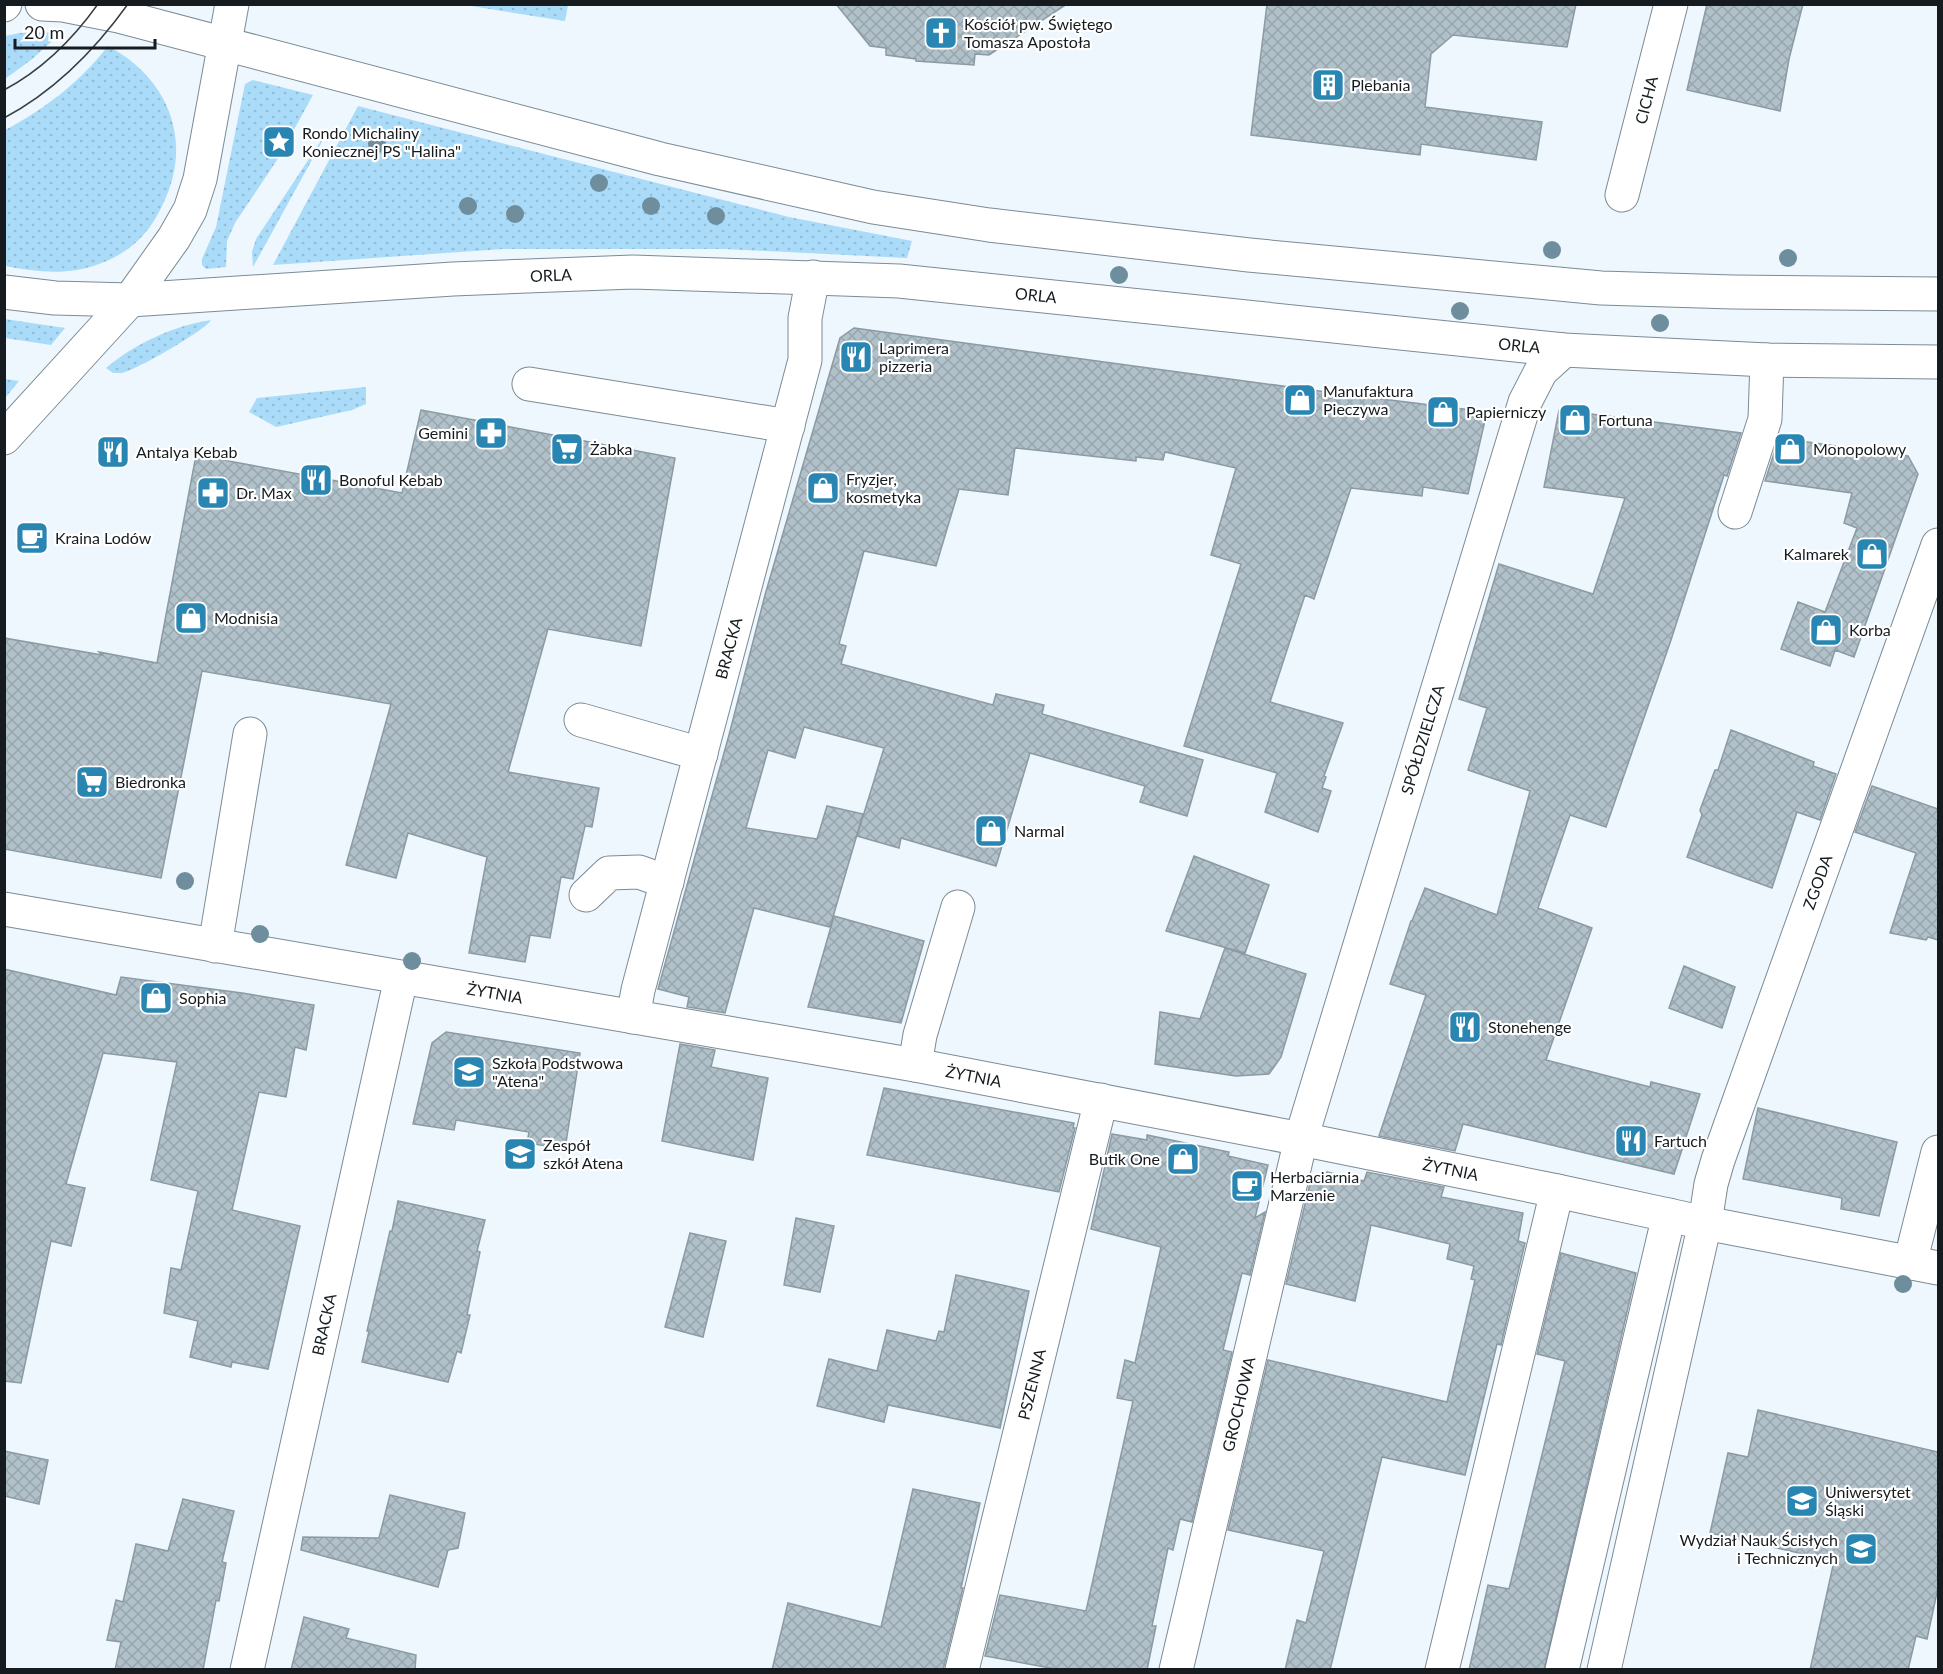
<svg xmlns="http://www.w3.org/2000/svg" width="1943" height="1674" font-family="Lato,sans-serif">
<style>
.grass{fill:url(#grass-dots)}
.building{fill:url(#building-cross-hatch);stroke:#8b9aa3;stroke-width:1.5}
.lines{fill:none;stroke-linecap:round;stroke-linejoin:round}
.minor-casing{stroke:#7c8b94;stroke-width:35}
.minor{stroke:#fff;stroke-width:33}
.tram{stroke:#383e42;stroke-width:1.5}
.tree{fill:#6e8d9d}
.labels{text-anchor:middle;stroke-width:4.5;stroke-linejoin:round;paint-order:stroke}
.poi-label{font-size:16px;fill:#151b1e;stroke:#fff;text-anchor:start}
.street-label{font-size:16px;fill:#151b1e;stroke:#fff}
</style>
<defs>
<pattern id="grass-dots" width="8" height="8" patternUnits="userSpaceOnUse" patternTransform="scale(1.5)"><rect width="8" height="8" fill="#aadcf9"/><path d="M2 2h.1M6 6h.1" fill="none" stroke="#91bcd5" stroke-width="1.8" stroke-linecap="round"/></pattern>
<pattern id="building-cross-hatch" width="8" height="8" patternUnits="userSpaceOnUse" patternTransform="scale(1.5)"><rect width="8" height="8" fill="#b1c1ca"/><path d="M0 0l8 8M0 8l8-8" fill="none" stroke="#97a5ad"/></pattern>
</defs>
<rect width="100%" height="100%" fill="#edf7fd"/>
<path class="grass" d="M471 4H568V5L565 21 471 6Z
M45 32 60 34 31 60 5 79V36L20 33Z
M108 46C168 78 194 140 163 204 150 233 130 253 99 264 68 276 36 272 5 266V130C44 110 81 81 108 46Z
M253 80 313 95 291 135 278 129 268 146 281 154 235 223 227 241 226 267 206 269 202 265V259L216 227 245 84Z
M358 106 789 217 912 241 907 258 725 249H503L273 265Z
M330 127 253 267 252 252 256 239Z
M4 319H5L65 328 51 345 5 338Z
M211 320C206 330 136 370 122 373 122 373 113 373 113 373L106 368C136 343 173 326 211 320Z
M5 379 19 381 5 398 4 379Z
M366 387V404L352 410 276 427 249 412 257 398Z"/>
<path class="building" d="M836 4H1067L989 55 975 54 974 65 916 61V59L886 55V48L870 46Z
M1267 4H1576L1567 47 1453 35 1431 54 1425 107 1542 122 1536 160 1421 144 1420 155 1251 135Z
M1707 4H1803L1789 59 1780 111 1687 90Z
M854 328 1341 394 1487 412 1468 494 1423 487 1422 496 1351 488 1314 599 1305 595 1270 702 1343 723 1324 776 1326 777 1322 788 1331 791 1318 832 1265 812 1277 773 1184 746 1241 564 1211 555 1236 468 1165 452 1163 460 1136 457V461L1015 448 1008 495 959 489 936 566 864 551 839 644 846 646 841 664 993 705 996 694 1044 705 1042 714 1203 760 1187 816 1140 802 1145 786 1030 753 996 866 901 838 899 848 857 836 884 748 804 727 795 758 768 750 746 828 817 839 827 806 863 814 830 927 754 908 725 1013 687 1007 689 997 658 989 729 735 765 595 840 338Z
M421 410 675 458 641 646 548 629 508 772 599 788 592 827 585 826 573 879 561 877 550 938 530 935 525 962 469 953 487 857 408 833 396 878 346 865 391 704 202 671 161 878 4 849V638L102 655 99 652 157 663 196 455 402 493Z
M1559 410 1741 433 1727 476 1724 475 1671 640 1606 827 1570 815 1538 908 1592 928 1546 1060 1650 1087 1651 1082 1700 1094 1674 1174 1463 1124 1455 1151 1379 1136 1426 995 1390 984 1411 921H1412L1425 888 1497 915 1530 791 1468 770 1487 708 1459 699 1499 564 1593 594 1625 498 1544 487Z
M1779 438 1908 456 1918 474 1854 657 1835 650 1830 666 1781 649 1798 602 1825 612 1857 528 1844 523 1852 493 1765 481Z
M1731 730 1814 762 1813 766 1836 774 1820 820 1797 812 1772 888 1687 857 1702 815 1700 810 1715 770H1718Z
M1872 786 1938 809V940L1928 937 1926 940 1890 933 1916 853 1855 832Z
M1194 856 1269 885 1245 953 1166 931Z
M834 916 924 941 901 1023 808 1007Z
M1225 948 1306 974 1281 1057 1269 1074 1236 1076 1155 1064 1160 1012 1200 1019Z
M1684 966 1735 987 1722 1028 1669 1008Z
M4 969 116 995 121 977 242 993 314 1005 306 1050 295 1047 286 1097 259 1092 232 1210 300 1226 268 1369 232 1362 231 1367 190 1357 198 1321 164 1313 171 1268 181 1270 198 1191 151 1180 177 1062 103 1053 66 1184 85 1188 71 1246 51 1241 21 1383 4 1381Z
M446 1032 580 1053 565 1149 527 1143 529 1132 456 1120 454 1130 413 1124 432 1043Z
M680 1044 715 1050 711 1067 768 1078 753 1160 662 1141Z
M884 1088 1074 1123 1073 1128H1075L1059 1192 867 1155Z
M1758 1108 1897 1142 1879 1216 1841 1209 1842 1198 1743 1179Z
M1112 1134 1147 1140V1135L1229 1152 1228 1156 1268 1165 1255 1218 1265 1212 1250 1275 1242 1273 1223 1350 1232 1352 1192 1522 1180 1519 1173 1550 1168 1548 1152 1626H1156L1147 1670H1061L985 1656 1000 1595 1086 1611 1133 1401 1117 1398 1125 1360 1135 1363 1161 1247 1091 1229Z
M1327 1172 1364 1181 1367 1172 1444 1187 1441 1197 1523 1213 1518 1241 1525 1243 1501 1345 1497 1344 1465 1475 1382 1457 1330 1670H1285L1297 1620 1306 1623 1324 1551 1228 1530 1268 1360 1447 1402 1475 1280 1471 1279 1474 1266 1447 1259 1450 1244 1371 1225 1355 1301 1286 1284 1310 1183Z
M398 1201 485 1220 477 1251 480 1252 467 1315H470L461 1353 457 1351 448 1382 362 1362 369 1331H367L390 1231H392Z
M796 1218 834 1226 820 1292 784 1285Z
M690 1233 726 1241 703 1337 665 1327Z
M1561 1253 1636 1273 1544 1670H1469L1488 1585 1509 1589 1565 1361 1537 1354Z
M956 1275 1029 1291 1000 1428 888 1405 884 1422 817 1406 829 1359 877 1371 887 1330 936 1341 939 1331 944 1332Z
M1758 1410 1938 1452V1588L1927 1639 1916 1636 1908 1670H1810L1834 1561 1710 1533 1728 1453 1748 1457Z
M4 1451 48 1460 39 1504 4 1496Z
M913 1489 980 1503 961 1588H963L943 1670H772L788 1603 881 1627Z
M390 1495 465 1513 458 1548 448 1550 438 1587 301 1550 303 1537 379 1538Z
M183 1499 234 1511 222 1562 226 1563 219 1601 216 1600 203 1670H115L121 1642 107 1640 116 1600 123 1602 136 1544 168 1551Z
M304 1617 349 1629 346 1638 416 1655 415 1670H291Z"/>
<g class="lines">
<g class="minor-casing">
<g id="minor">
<path d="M42 4 63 5 119 16 660 159 873 207 989 225 1249 255 1601 288 1733 292 1938 294"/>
<path d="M4 5 5 4"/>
<path id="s1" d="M1622 195 1671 4"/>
<path id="s2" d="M4 292 55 298 130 300 453 279 633 272 899 281 1564 350 1767 360 1938 362"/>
<path d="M529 384 788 426"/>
<path d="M4 438 130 300 174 238 190 210 200 179 232 4"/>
<path d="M1735 512 1765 419 1767 360"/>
<path d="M581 720 701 754"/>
<path d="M586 895 609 873 639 872 667 882"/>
<path id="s3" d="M4 909 915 1065 1301 1139 1557 1191 1705 1223 1938 1268"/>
<path d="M215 946 250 734"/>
<path id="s4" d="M633 1017 638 990 805 360V318L813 277"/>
<path d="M915 1065 920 1035 958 907"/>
<path d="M1910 1263 1938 1152"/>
<path id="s5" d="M247 1670 401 978"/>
<path id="s6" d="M962 1670 1101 1100"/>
<path id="s7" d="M1176 1670 1301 1139 1525 402 1541 371 1564 350"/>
<path d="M1442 1670 1557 1191"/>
<path d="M1562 1670 1669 1215"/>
<path id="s8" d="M1604 1670 1705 1223 1711 1184 1718 1160 1938 545"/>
</g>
</g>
<use href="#minor" class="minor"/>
<path class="tram" d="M4 90C42 70 73 39 98 4
M4 118C55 91 95 50 128 4"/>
</g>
<g class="tree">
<circle cx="377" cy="144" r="9"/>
<circle cx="599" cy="183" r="9"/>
<circle cx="468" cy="206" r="9"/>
<circle cx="651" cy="206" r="9"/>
<circle cx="515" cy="214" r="9"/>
<circle cx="716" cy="216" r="9"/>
<circle cx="1552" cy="250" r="9"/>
<circle cx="1788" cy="258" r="9"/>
<circle cx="1119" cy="275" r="9"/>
<circle cx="1460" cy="311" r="9"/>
<circle cx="1660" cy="323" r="9"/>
<circle cx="185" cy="881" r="9"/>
<circle cx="260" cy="934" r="9"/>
<circle cx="412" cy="961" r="9"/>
<circle cx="1903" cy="1284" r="9"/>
</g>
<defs>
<g id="church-square" transform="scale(1.725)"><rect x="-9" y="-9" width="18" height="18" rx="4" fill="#2986b2" stroke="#fff"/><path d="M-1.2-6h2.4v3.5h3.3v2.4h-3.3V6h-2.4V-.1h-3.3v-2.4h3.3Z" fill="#fff"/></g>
<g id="building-square" transform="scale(1.725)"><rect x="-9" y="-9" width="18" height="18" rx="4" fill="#2986b2" stroke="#fff"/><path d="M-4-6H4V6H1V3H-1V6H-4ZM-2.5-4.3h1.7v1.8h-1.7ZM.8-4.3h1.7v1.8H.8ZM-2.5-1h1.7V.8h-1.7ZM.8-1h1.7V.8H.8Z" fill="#fff"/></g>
<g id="sight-square" transform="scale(1.725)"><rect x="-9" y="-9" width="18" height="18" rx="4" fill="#2986b2" stroke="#fff"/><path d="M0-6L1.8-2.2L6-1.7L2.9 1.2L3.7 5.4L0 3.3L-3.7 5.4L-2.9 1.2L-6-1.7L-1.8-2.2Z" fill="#fff"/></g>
<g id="restaurant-square" transform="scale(1.725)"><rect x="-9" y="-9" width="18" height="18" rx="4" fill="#2986b2" stroke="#fff"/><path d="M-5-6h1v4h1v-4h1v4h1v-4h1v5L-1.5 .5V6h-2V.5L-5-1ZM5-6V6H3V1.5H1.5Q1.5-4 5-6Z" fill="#fff"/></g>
<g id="shop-square" transform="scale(1.725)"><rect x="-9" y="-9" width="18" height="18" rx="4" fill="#2986b2" stroke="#fff"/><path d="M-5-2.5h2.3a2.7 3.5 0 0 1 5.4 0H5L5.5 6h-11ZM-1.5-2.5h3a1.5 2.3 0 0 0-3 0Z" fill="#fff"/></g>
<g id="pharmacy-square" transform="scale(1.725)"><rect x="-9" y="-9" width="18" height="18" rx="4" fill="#2986b2" stroke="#fff"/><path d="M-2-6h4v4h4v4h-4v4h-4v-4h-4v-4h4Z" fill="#fff"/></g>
<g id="supermarket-square" transform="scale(1.725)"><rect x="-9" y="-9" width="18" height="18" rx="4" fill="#2986b2" stroke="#fff"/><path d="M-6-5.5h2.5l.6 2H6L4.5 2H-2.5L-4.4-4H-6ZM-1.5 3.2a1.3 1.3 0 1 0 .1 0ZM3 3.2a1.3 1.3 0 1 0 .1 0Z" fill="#fff"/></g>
<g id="cafe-square" transform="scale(1.725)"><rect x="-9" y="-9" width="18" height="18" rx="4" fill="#2986b2" stroke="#fff"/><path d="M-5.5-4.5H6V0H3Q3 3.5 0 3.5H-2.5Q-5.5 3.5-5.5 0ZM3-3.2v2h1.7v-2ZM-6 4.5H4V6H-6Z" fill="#fff"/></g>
<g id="school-square" transform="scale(1.725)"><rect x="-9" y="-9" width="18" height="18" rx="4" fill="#2986b2" stroke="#fff"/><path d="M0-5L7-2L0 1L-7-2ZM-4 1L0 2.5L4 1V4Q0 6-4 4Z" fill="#fff"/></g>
<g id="university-square" transform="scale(1.725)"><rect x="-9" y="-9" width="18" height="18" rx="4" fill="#2986b2" stroke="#fff"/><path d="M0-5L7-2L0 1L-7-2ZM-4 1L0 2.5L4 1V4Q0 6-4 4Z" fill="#fff"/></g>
</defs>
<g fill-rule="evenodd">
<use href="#church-square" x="941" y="33"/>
<use href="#building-square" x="1328" y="85"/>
<use href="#sight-square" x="279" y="142"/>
<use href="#restaurant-square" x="856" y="357"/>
<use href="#shop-square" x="1300" y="400"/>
<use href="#shop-square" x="1443" y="412"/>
<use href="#shop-square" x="1575" y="420"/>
<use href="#pharmacy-square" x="491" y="433"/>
<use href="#supermarket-square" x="567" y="449"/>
<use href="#shop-square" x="1790" y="449"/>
<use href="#restaurant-square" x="113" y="452"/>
<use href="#restaurant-square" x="316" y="480"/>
<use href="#shop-square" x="823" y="488"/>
<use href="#pharmacy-square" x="213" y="493"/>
<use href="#cafe-square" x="32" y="538"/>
<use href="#shop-square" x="1872" y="554"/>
<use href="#shop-square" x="191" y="618"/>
<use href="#shop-square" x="1826" y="630"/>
<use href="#supermarket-square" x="92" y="782"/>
<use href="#shop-square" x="991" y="831"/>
<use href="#shop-square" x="156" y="998"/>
<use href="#restaurant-square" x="1465" y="1027"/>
<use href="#school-square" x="469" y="1072"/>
<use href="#restaurant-square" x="1631" y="1141"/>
<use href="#school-square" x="520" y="1154"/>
<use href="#shop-square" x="1183" y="1159"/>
<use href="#cafe-square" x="1247" y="1186"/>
<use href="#university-square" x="1802" y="1501"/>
<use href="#university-square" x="1861" y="1549"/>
</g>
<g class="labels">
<g class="poi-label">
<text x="964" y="30">Kościół pw. Świętego<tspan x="964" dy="18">Tomasza Apostoła</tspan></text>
<text x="1351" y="91">Plebania</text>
<text x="302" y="139">Rondo Michaliny<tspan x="302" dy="18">Koniecznej PS "Halina"</tspan></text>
<text x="879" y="354">Laprimera<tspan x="879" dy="18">pizzeria</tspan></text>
<text x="1323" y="397">Manufaktura<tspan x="1323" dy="18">Pieczywa</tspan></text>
<text x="1466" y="418">Papierniczy</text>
<text x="1598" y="426">Fortuna</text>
<text x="468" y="439" text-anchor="end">Gemini</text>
<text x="590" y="455">Żabka</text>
<text x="1813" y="455">Monopolowy</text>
<text x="136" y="458">Antalya Kebab</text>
<text x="846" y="485">Fryzjer,<tspan x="846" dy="18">kosmetyka</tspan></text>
<text x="339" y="486">Bonoful Kebab</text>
<text x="236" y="499">Dr. Max</text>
<text x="55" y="544">Kraina Lodów</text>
<text x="1849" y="560" text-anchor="end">Kalmarek</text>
<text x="214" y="624">Modnisia</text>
<text x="1849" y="636">Korba</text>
<text x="115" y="788">Biedronka</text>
<text x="1014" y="837">Narmal</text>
<text x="179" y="1004">Sophia</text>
<text x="1488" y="1033">Stonehenge</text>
<text x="492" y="1069">Szkoła Podstwowa<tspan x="492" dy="18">"Atena"</tspan></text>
<text x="1654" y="1147">Fartuch</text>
<text x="543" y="1151">Zespół<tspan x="543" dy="18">szkół Atena</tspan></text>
<text x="1160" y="1165" text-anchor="end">Butik One</text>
<text x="1270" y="1183">Herbaciarnia<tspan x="1270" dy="18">Marzenie</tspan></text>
<text x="1825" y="1498">Uniwersytet<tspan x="1825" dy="18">Śląski</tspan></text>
<text x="1838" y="1546" text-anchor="end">Wydział Nauk Ścisłych<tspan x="1838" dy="18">i Technicznych</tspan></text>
</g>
<g class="street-label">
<text dy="6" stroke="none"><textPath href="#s1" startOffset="98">CICHA</textPath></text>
<text dy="6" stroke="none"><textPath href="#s2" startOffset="548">ORLA</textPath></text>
<text dy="6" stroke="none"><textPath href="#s2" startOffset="1034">ORLA</textPath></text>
<text dy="6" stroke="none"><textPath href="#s2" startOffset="1520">ORLA</textPath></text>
<text dy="6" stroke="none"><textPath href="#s4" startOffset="381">BRACKA</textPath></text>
<text dy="6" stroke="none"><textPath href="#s7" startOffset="963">SPÓŁDZIELCZA</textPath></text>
<text dy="6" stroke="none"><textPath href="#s8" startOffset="818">ZGODA</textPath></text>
<text dy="6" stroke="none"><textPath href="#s3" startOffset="498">ŻYTNIA</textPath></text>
<text dy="6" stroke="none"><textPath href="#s3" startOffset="984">ŻYTNIA</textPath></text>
<text dy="6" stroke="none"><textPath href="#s3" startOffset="1470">ŻYTNIA</textPath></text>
<text dy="6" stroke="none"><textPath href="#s5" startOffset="354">BRACKA</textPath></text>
<text dy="6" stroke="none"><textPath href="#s6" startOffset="294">PSZENNA</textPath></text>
<text dy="6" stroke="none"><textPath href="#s7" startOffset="273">GROCHOWA</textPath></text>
</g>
</g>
<rect width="1943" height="1674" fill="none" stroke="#151b1e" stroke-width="12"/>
<path d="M15 39v9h140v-9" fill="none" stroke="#151b1e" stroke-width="3"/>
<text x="24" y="39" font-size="18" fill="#151b1e" stroke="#ffffff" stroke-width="4.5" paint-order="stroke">20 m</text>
</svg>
